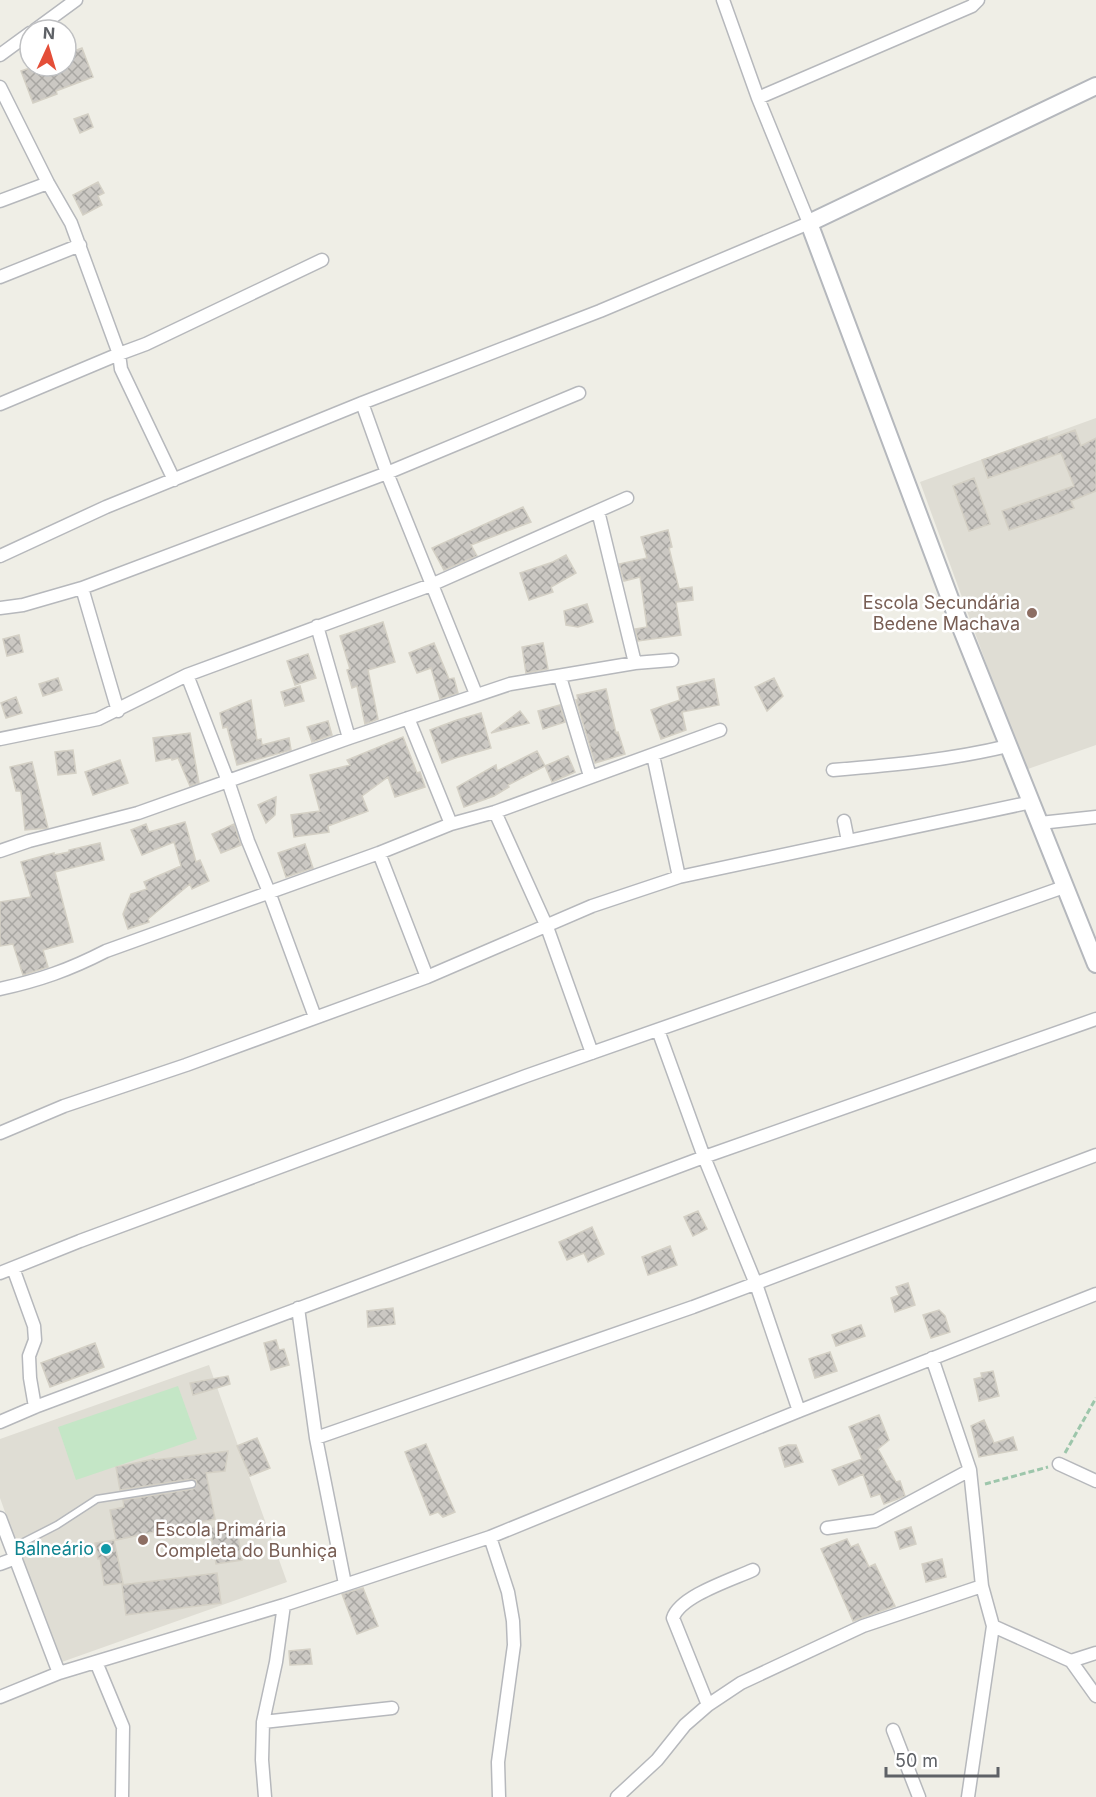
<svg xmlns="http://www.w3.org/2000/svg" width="1096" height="1797" font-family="Inter,sans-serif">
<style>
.education{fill:#dfddd4}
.pitch{fill:#c4e6c6}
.building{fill:url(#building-cross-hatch);stroke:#d4d0c5;stroke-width:1.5}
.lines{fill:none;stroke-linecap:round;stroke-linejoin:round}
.lane-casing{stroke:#b6b8bc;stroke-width:9}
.street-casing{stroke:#b6b8bc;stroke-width:15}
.secondary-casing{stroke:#b5b8bd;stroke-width:20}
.path{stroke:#9dc6ab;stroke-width:3;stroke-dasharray:6 3;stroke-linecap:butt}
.lane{stroke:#fff;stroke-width:6}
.street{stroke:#fff;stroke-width:12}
.secondary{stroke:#fff;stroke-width:16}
.education-dot{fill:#8d6e63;stroke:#fff;stroke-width:2}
.culture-dot{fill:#0f9aa8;stroke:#fff;stroke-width:2}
.labels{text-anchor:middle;stroke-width:5;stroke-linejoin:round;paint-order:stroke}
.education-label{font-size:18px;fill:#785e54;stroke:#fff;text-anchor:end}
.culture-label{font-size:18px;fill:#0d838f;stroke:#fff;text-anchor:end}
</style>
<defs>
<pattern id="building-cross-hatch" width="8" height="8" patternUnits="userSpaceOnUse" patternTransform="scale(1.5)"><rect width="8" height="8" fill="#cbc8c3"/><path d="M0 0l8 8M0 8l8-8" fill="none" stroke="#a8a6a2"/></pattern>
</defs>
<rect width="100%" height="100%" fill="#efeee6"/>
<path class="education" d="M1096 418V745L1025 770 920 482Z
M209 1365 287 1582 59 1663 0 1498V1439Z"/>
<path class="pitch" d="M178 1386 197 1439 76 1480 58 1427Z"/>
<path class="building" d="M82 48 93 77 56 91 57 94 33 103 21 71 36 66H66V54Z
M88 114 93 127 80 133 74 119Z
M98 182 104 193 98 196 102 205 83 215 73 195Z
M1075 430 1081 446 1096 438V491L1071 501 1074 508 1009 530 1002 511 1074 486 1061 453 988 478 982 460 1047 437 1048 440Z
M974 478 990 524 969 531 953 486Z
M523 507 531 522 471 545 477 556 444 570 432 548Z
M668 530 672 547 669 548 679 589 692 587 693 600 676 602 681 635 638 641 635 629 647 627 640 577 624 581 619 564 647 558 641 537Z
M566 555 576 573 551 587 553 592 529 600 520 573 553 562Z
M587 604 593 622 578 627 566 625 564 611Z
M383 622 395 662 368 670 378 719 365 724 357 686 352 688 347 670 350 669 340 636Z
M19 635 23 652 7 656 3 639Z
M434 643 449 679 454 678 458 693 440 699 431 668 417 673 409 653Z
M543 643 548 669 526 673 522 647Z
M308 654 316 678 295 685 287 661Z
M58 678 62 690 43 696 39 684Z
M774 678 783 696 767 711 755 687Z
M714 679 719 705 682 712 686 730 661 739 651 710 680 700 677 687Z
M300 686 304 701 285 706 281 692Z
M606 689 616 733 618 732 625 754 595 763 576 700H578L577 695Z
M16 697 22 713 6 718 1 703Z
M251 700 257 740 261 739 262 745 289 738 291 750 237 765 227 727 223 728 220 713Z
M560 705 565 722 543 729 538 711Z
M520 711 529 723 491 733Z
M481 713 491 748 455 758 442 763 430 730 457 720Z
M328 721 332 735 312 742 307 727Z
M190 733 199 783 190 786 178 758 172 760 171 758 156 761 153 738Z
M403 737 417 773 420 772 425 787 395 797 388 777 362 796 368 811 328 826 329 832 294 837 291 815 320 811 310 775 350 765 347 760Z
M73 750 76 773 58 775 55 752Z
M537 751 545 766 508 785 509 787 494 796 464 807 457 787 496 765 497 771Z
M568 756 575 772 552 782 545 766Z
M120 760 128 783 93 795 85 772Z
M32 762 48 828 25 830 21 791H16L10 767Z
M276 797 275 815 266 823 258 805Z
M185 822 196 862 200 860 209 881 192 889 190 884 148 919 149 922 128 929 123 914 131 894 147 889 144 882 181 866 174 842 142 855 131 830 146 824 149 832Z
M234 824 241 845 221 853 212 834Z
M100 843 104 860 55 872 73 942 43 950 48 967 23 975 13 944 0 946V902L31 897 21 862 54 853V855L69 852V850Z
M305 844 313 868 286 877 278 853Z
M698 1211 707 1229 693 1236 684 1217Z
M592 1227 604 1254 588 1262 584 1253 567 1260 559 1242Z
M670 1246 677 1265 648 1275 642 1257Z
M908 1283 915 1305 895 1312 891 1298 899 1295 896 1287Z
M393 1308 395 1324 368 1327 367 1311Z
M939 1310 945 1316 950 1332 931 1338 923 1315Z
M861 1325 865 1336 836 1346 832 1335Z
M276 1340 279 1350 284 1349 289 1365 271 1370 264 1343Z
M95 1343 104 1367 50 1387 41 1363Z
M830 1352 837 1371 815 1378 809 1359Z
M993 1371 999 1396 979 1401 974 1379 982 1377 981 1373Z
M228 1376 230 1384 193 1395 190 1383Z
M879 1415 889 1440 878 1449 896 1482 900 1481 905 1496 884 1504 880 1494 871 1497 863 1474 839 1485 832 1470 862 1459 849 1427Z
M984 1420 994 1443 1013 1437 1017 1450 979 1457 971 1426Z
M257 1438 270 1468 250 1476 237 1446Z
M426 1444 455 1512 443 1517 438 1512 430 1515 405 1452Z
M788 1445H796L803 1462 785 1467 779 1448Z
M228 1451 225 1471 206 1473 215 1519 116 1540 110 1510 124 1507 123 1500 193 1489 197 1484 196 1480 191 1479 120 1490 116 1467 154 1459V1460Z
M236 1523 242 1560 216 1564 210 1528Z
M911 1527 916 1544 900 1549 895 1532Z
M847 1539 851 1547 858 1544 869 1567 875 1564 895 1606 853 1621 821 1549Z
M114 1540 123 1583 104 1585 100 1558 98 1559 95 1543Z
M942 1559 946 1577 926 1582 922 1564Z
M217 1573 221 1603 126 1615 122 1585Z
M363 1588 378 1626 357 1634 342 1594Z
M310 1649 312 1664 290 1665 289 1651Z"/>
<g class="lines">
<g class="lane-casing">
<path id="lane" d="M12 1548 57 1525 97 1499 192 1484"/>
</g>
<g class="street-casing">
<path id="street" d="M35 30 76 0
M0 55 30 33
M0 87 48 183 71 223 119 354 121 369 174 480
M758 98 972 6 978 0
M0 201 48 183
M0 277 80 245
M362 403 387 473 476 694
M0 404 119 354 146 344 322 260
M598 511 635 663
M0 556 106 507 362 403 600 311 809 223 758 98 723 0
M82 588 118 711
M0 608 23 605 82 588 387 473 579 393
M317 626 349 738
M187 675 228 781 248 841 269 892 315 1017
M560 677 590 776
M408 718 451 824
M0 739 98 719 187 675 431 585 627 498
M653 755 679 877
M833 770C893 765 950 760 1008 746
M495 812 547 927 592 1053
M844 821 848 841
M1040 823 1096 817
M0 851 29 841 138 813 349 738 510 684 635 663 672 660
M379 853 427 977
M0 989C40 980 69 970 106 951L379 853 451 824 495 812 720 730
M658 1030 704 1157 756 1284 799 1411
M0 1133 64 1106 186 1065 427 977 592 906 679 877 1032 802
M13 1268 34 1326 35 1340 29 1356 30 1378 35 1407
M0 1273 80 1241 526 1076 1064 887
M298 1308 316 1438 345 1584
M932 1358 970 1470 982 1586 993 1626 968 1797
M0 1422 35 1407 704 1157 1096 1019
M316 1438 693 1307 1096 1155
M1059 1464 1096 1481
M0 1518 59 1673
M827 1528 875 1521 970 1470
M490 1537 508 1592 513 1621 514 1645 498 1762 499 1797
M0 1564 16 1558
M993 1626 1071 1661 1096 1696
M1071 1661 1096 1653
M96 1662 123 1727 122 1797
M0 1697 59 1673 284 1605 490 1537 799 1411 1096 1294
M708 1705 673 1618C680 1596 731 1580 753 1570
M263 1722 392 1708
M893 1730 919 1797
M265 1797 262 1760 263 1722 276 1662 284 1605
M617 1797 657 1760 685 1725 708 1705 741 1683 863 1626 982 1586"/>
</g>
<g class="secondary-casing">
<path id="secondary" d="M1096 86 809 223 958 620 1096 964"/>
</g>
<path class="path" d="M1065 1453 1096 1398
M985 1484 1048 1467"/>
<use href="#lane" class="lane"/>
<use href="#street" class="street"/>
<use href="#secondary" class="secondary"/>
</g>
<g class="education-dot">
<circle cx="1032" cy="613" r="6"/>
<circle cx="143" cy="1540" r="6"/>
</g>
<circle class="culture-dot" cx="106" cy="1549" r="6"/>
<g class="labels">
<g class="education-label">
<text x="1020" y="609">Escola Secundária<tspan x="1020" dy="21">Bedene Machava</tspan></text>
<text x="155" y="1536" text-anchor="start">Escola Primária<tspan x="155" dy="21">Completa do Bunhiça</tspan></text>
</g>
<g class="culture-label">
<text x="94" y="1555">Balneário</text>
</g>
</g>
<g transform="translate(48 48) rotate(4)"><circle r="28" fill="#ffffff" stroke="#bfc0c2" stroke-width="1.5"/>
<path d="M0-4.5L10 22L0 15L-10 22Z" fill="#e44e38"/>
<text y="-9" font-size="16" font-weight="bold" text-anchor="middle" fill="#5e6166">N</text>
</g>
<path d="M886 1767v9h112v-9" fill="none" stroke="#5e6166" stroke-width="3"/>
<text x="895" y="1767" font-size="18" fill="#5e6166" stroke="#ffffff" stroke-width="4.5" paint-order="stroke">50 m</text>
</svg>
